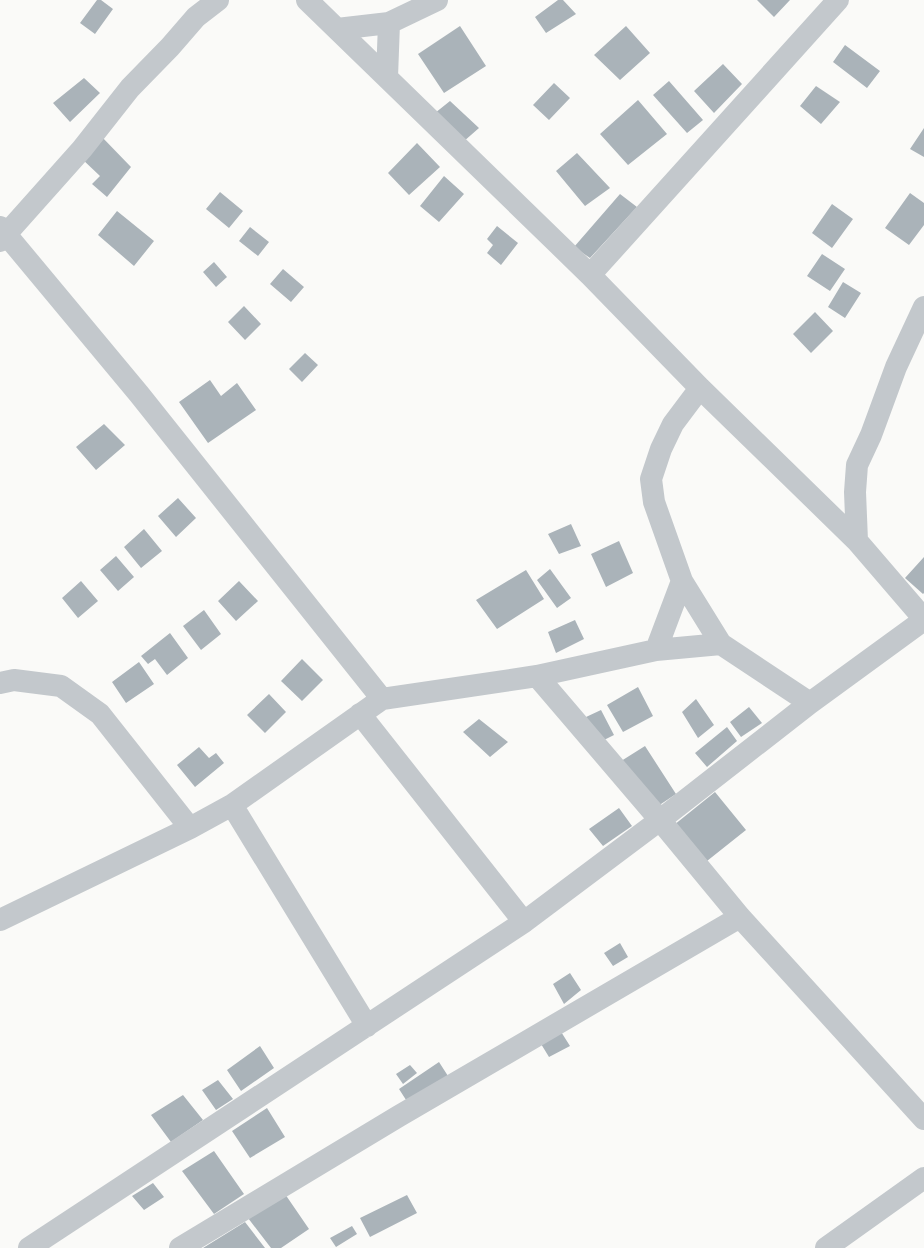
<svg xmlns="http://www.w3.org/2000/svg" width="924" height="1248" font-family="Quicksand,sans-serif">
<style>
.building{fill:#aab3b9}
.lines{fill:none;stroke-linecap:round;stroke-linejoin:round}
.minor{stroke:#c3c8cc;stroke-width:22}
</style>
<rect width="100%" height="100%" fill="#fafaf8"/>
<path class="building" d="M97 0H101L113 9 95 34 80 23Z
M558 0H563L576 14 546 33 535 17Z
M757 0H790L774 17Z
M460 26 486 66 444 93 418 54Z
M626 26 650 53 620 80 594 55Z
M845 45 880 71 867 88 833 62Z
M723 64 742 84 714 113 694 91Z
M84 78 100 93 70 122 53 103Z
M669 81 703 120 687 133 653 95Z
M554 83 570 98 549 120 533 105Z
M816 86 840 102 821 124 800 106Z
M638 100 667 134 628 165 600 134Z
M450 101 479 128 463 142 435 113Z
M924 128V157L910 149Z
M100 135 131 167 107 197 92 184 100 176 81 158Z
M417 143 440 167 409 195 388 173Z
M577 153 610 188 585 206 556 171Z
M444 176 464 194 439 222 420 206Z
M220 192 243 211 229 228 206 209Z
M910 193 924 203V225L909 245 885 228Z
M620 194 637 207 590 258 574 247Z
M832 204 853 219 832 248 812 233Z
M117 211 154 241 134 266 98 235Z
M497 226 518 243 501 265 487 253 493 245 487 239Z
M250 227 269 242 258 256 239 241Z
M822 254 845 269 830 291 807 276Z
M214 262 227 277 216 287 203 272Z
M283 269 304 287 291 302 270 284Z
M843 282 861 293 845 318 828 307Z
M244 306 261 324 245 340 228 322Z
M815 312 833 331 811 353 793 334Z
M305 353 318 365 302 382 289 369Z
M210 380 221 396 237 383 256 410 208 443 179 402Z
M104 424 125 445 96 470 76 447Z
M178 498 196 518 176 537 158 516Z
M571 524 581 546 559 554 548 534Z
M144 529 162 551 141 568 124 547Z
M619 541 633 573 606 587 591 554Z
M116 556 134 577 118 591 100 570Z
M924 557V593L923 594 905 578Z
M550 569 571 598 557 608 537 580Z
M526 570 544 599 497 629 476 600Z
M81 581 98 601 78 618 62 598Z
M239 581 258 601 236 621 218 601Z
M204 610 221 634 201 650 183 626Z
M575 620 584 639 556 653 548 632Z
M170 633 188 658 167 675 155 659 148 664 141 656Z
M302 659 323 680 302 701 281 681Z
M139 662 154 684 126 703 112 682Z
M638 687 653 716 623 732 607 705Z
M269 694 286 712 265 733 247 715Z
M696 699 714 725 698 738 682 712Z
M749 707 762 723 741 737 730 722Z
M601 710 614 735 586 749 571 724Z
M479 719 508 742 490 757 463 732Z
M727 727 737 741 707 767 695 753Z
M645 746 676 794 655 808 618 763Z
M199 747 209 758 216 753 224 763 195 787 177 765Z
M715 792 746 830 707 861 674 825Z
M619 808 632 826 603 846 589 829Z
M620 943 628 957 613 966 604 953Z
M570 973 581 990 564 1004 553 984Z
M558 1027 570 1046 549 1057 538 1039Z
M260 1046 274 1068 241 1091 227 1070Z
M439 1062 448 1076 408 1103 399 1089Z
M410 1065 417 1073 403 1084 396 1074Z
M218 1080 233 1099 216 1110 202 1090Z
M183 1095 203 1120 171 1142 151 1115Z
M267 1108 285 1137 250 1158 232 1131Z
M214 1151 244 1194 214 1214 182 1171Z
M153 1183 164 1197 144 1210 132 1196Z
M285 1194 309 1229 281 1248H271L248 1218Z
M407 1195 417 1213 370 1237 360 1218Z
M245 1222 265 1248H203Z
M352 1226 357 1234 336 1247 330 1238Z"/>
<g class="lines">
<path class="minor" d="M307 0 590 275 700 388 857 541 924 619
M337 29 389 23 437 0
M387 77 389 23
M0 227 139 394 382 699
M0 241 82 149 130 88 170 47 196 17 218 0
M590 275 838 0
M700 388 673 424 661 449 651 479 654 502 682 581 721 644
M857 541 855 492 857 465 871 435 896 367 924 307
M656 650 682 581
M537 676 660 820 740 917 924 1119
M0 683 14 680 61 686 100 714 190 828
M360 714 524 922
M232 805 367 1026
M0 920 190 828 232 805 382 699 537 676 656 650 721 644 810 703
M29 1248 524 922 660 820 810 703 924 620
M180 1248 399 1116 740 917
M826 1248 924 1178"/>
</g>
</svg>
